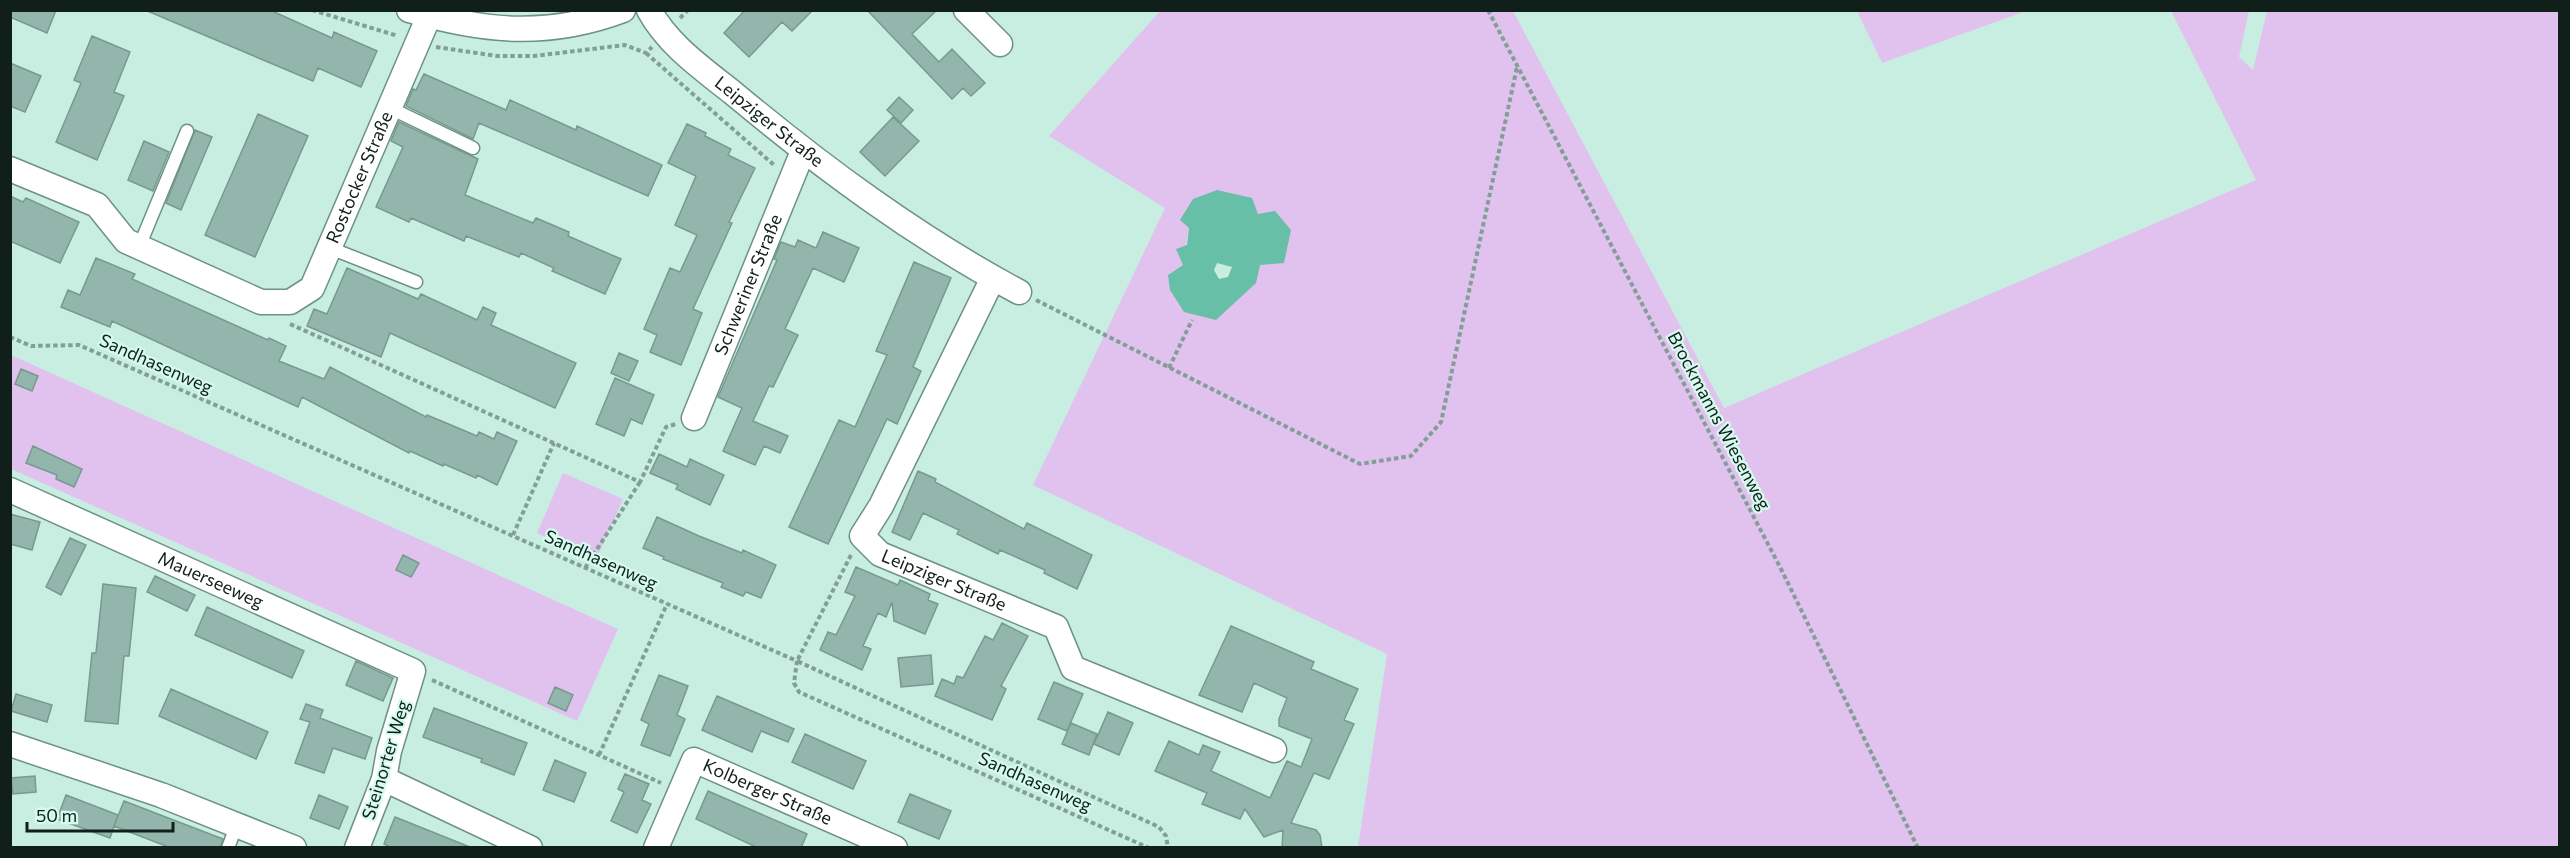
<svg xmlns="http://www.w3.org/2000/svg" width="2570" height="858" font-family="Commissioner,sans-serif">
<style>
.green{fill:#e1c2ef;fill-rule:evenodd}
.water{fill:#67bfa7;fill-rule:evenodd}
.building{fill:#92b6ab;stroke:#779a8f;stroke-width:1.5}
.lines{fill:none;stroke-linecap:round;stroke-linejoin:round}
.lane-casing{stroke:#6e9186;stroke-width:15}
.street-casing{stroke:#6e9186;stroke-width:27}
.path{stroke:#829f96;stroke-width:4;stroke-dasharray:4.5 3;stroke-linecap:butt}
.lane{stroke:#fff;stroke-width:12}
.street{stroke:#fff;stroke-width:24}
.labels{text-anchor:middle;stroke-width:4.5;stroke-linejoin:round;paint-order:stroke}
.street-label{font-size:18px;fill:#111f1b;stroke:#d5fbef}
</style>
<rect width="100%" height="100%" fill="#c8eee2"/>
<path class="green" d="M1160 11H1513L1724 408 2256 180 2171 11H2249L2239 57 2253 70 2267 11H2559V847H1358L1387 654 1033 485 1165 208 1049 136ZM1258 215 1216 319 1168 275 1183 265 1189 227 1181 220Z
M1857 11H2026L1882 63Z
M11 355 618 629 577 721 11 469Z
M563 473 623 499 596 560 537 533Z"/>
<path class="water" d="M1217 190 1252 198 1258 214 1275 211 1291 230 1284 263 1260 265 1256 283 1216 320 1184 312 1170 290 1168 275 1183 265 1176 249 1187 245 1189 228 1180 220 1193 199ZM1217 263 1232 267 1228 277 1219 279 1214 270Z"/>
<path class="building" d="M10 10H56L47 33 10 17Z
M145 10H270L332 38 334 32 377 51 361 87 318 68 313 81Z
M745 10H813L792 31 782 22 749 57 724 33Z
M867 10H937L912 34 939 62 952 49 985 83 971 96 963 88 952 99Z
M92 36 130 52 114 92 124 96 97 160 56 142 81 83 74 80Z
M10 63 41 76 25 112 10 106Z
M424 74 506 110 510 100 576 130 577 126 662 165 648 196 479 123 473 139 406 106 413 89 416 90Z
M899 97 913 110 901 123 887 110Z
M258 114 308 136 255 257 205 235Z
M893 117 919 141 885 176 860 152Z
M399 122 478 159 465 195 533 223 536 218 569 232 568 236 621 259 605 294 552 271 554 268 521 253 519 257 466 236 464 241 411 218 409 222 376 207 403 147 391 141Z
M687 124 706 133 705 136 731 149 728 155 755 168 729 222 732 223 693 309 702 313 681 365 650 352 657 335 644 329 670 268 680 272 697 235 675 225 696 176 668 163Z
M195 130 212 137 181 210 166 203Z
M144 141 169 152 153 191 128 180Z
M10 196 23 202 26 198 79 222 60 263 10 241Z
M823 232 859 248 844 282 813 268 785 329 798 335 773 387 769 386 753 421 788 436 780 453 764 446 755 465 723 451 742 408 718 397 777 260 774 259 781 242 795 247 798 240 816 248Z
M96 258 135 274 132 279 268 340 269 338 286 346 279 361 324 379 330 367 426 417 427 415 477 436 479 432 494 439 497 432 517 441 497 485 477 475 476 478 444 464 443 466 410 451 409 453 302 397 298 407 112 321 110 327 61 307 68 290 80 295Z
M914 262 951 278 913 367 921 371 897 424 887 419 828 544 789 527 839 420 855 427 887 355 876 351Z
M347 268 418 299 421 294 477 320 483 307 496 313 491 325 576 363 555 408 390 333 381 357 307 326 314 309 327 314Z
M619 353 638 361 629 381 611 373Z
M21 369 38 376 32 391 15 384Z
M615 378 654 395 642 424 631 419 624 436 596 424Z
M33 446 82 469 74 487 56 479 57 475 26 463Z
M659 454 687 467 690 459 724 475 710 505 676 489 678 485 650 473Z
M918 471 936 479 935 482 1024 529 1027 523 1092 555 1077 589 1044 573 1045 570 1000 550 998 554 957 534 959 530 923 513 910 540 892 532Z
M10 514 40 522 32 550 10 544Z
M657 517 699 536 742 553 743 550 776 565 761 598 746 592 743 596 721 587 723 583 663 559 664 557 643 548Z
M70 538 86 545 61 595 46 587Z
M403 555 419 563 411 577 396 570Z
M856 567 898 585 900 580 930 594 928 600 938 604 925 634 894 621 892 602 886 617 878 613 863 646 871 649 862 670 820 650 828 632 836 635 855 596 845 592Z
M155 576 195 595 187 611 147 592Z
M103 584 136 588 129 656H124L118 724 85 721 92 653H96Z
M207 607 304 651 292 678 195 635Z
M1002 623 1028 636 1001 686 1006 689 992 720 935 696 942 679 954 684 957 676 963 678 985 636 993 640Z
M1231 626 1314 662 1311 669 1358 689 1344 720 1354 724 1329 779 1314 773 1291 823 1316 830 1320 835 1322 848H1282L1283 830 1264 837 1245 809 1240 819 1202 804 1207 793 1155 771 1169 741 1199 755 1203 745 1220 752 1211 771 1270 798 1287 761 1301 767 1312 739 1279 726V719L1287 698 1254 683 1242 712 1199 695Z
M931 655 933 684 901 687 898 658Z
M356 661 393 678 383 701 346 685Z
M659 675 688 686 677 715 685 719 670 756 641 745 649 724 641 720Z
M1054 682 1083 694 1067 731 1038 719Z
M555 687 573 695 566 711 548 703Z
M171 689 268 732 256 759 159 716Z
M16 694 52 705 47 722 11 711Z
M717 696 794 729 788 742 761 731 752 752 702 730Z
M306 704 323 710 320 718 372 738 365 759 333 748 324 773 295 763 310 722 300 719Z
M434 708 527 743 514 775 481 762 482 759 423 737Z
M1108 712 1133 723 1119 755 1094 744Z
M1071 723 1097 734 1089 755 1062 744Z
M805 734 866 761 853 789 792 762Z
M555 760 586 773 574 802 543 790Z
M625 774 649 784 642 800 651 804 637 833 611 821 624 792 618 789Z
M35 776 36 792 13 794 11 778Z
M708 791 807 834 801 848H758L696 819Z
M910 794 951 811 939 839 898 822Z
M66 795 118 815 110 838 57 819Z
M319 795 348 807 339 829 310 818Z
M124 801 223 839 220 848H171L114 826Z
M395 817 470 847V848H392L384 844Z"/>
<g class="lines">
<g class="lane-casing">
<path id="lane" d="M390 108 473 148
M139 247 187 131
M330 248 416 282
M228 848 237 824"/>
</g>
<g class="street-casing">
<g id="street">
<path d="M409 10C485 32 548 38 623 10"/>
<path id="s1" d="M649 10C668 45 703 69 733 93 822 167 916 237 1019 292"/>
<path d="M966 10 1000 44"/>
<path id="s2" d="M10 169 97 205 126 241 261 302H290L312 288 429 16"/>
<path id="s3" d="M993 278 881 506 862 536 880 554 1056 627 1073 668 1274 750"/>
<path id="s4" d="M694 418 803 151"/>
<path id="s5" d="M10 490 413 671 389 751 384 779 357 848"/>
<path d="M10 744 161 795 294 848"/>
<path d="M384 779 530 848"/>
<path id="s6" d="M656 848 694 760 895 848"/>
</g>
</g>
<path class="path" d="M312 10 398 36
M1488 10 1780 567 1918 848
M680 18 688 10
M436 47 497 56H534L625 45 646 53 652 47
M646 53 774 165
M1036 300 1360 464 1411 456 1441 422 1517 67
M290 324 640 482 666 427 676 424
M10 337 31 346 79 345 797 661 794 683 799 692 1149 848
M1169 368 1192 320
M513 535 554 443
M851 555 797 661 1159 827 1166 836 1168 848
M585 568 640 482
M432 680 661 783
M599 755 667 604"/>
<use href="#lane" class="lane"/>
<use href="#street" class="street"/>
</g>
<g class="labels">
<g class="street-label">
<text dy="6" stroke="none"><textPath href="#s1" startOffset="165">Leipziger Straße</textPath></text>
<text dy="6" stroke="none"><textPath href="#s2" startOffset="464">Rostocker Straße</textPath></text>
<text dy="6" stroke="none"><textPath href="#s4" startOffset="144">Schweriner Straße</textPath></text>
<text transform="translate(156 364) rotate(24)" y="6">Sandhasenweg</text>
<text transform="translate(1719 421) rotate(62)" y="6">Brockmanns Wiesenweg</text>
<text transform="translate(601 560) rotate(24)" y="6">Sandhasenweg</text>
<text dy="6" stroke="none"><textPath href="#s3" startOffset="384">Leipziger Straße</textPath></text>
<text dy="6" stroke="none"><textPath href="#s5" startOffset="220">Mauerseeweg</textPath></text>
<text transform="translate(386 760) rotate(-73)" y="6">Steinorter Weg</text>
<text transform="translate(1035 782) rotate(24)" y="6">Sandhasenweg</text>
<text dy="6" stroke="none"><textPath href="#s6" startOffset="176">Kolberger Straße</textPath></text>
</g>
</g>
<rect width="2570" height="858" fill="none" stroke="#111f1b" stroke-width="24"/>
<path d="M27 822v9h146v-9" fill="none" stroke="#111f1b" stroke-width="3"/>
<text x="36" y="822" font-size="18" fill="#111f1b" stroke="#d5fbef" stroke-width="4.5" paint-order="stroke">50 m</text>
</svg>
